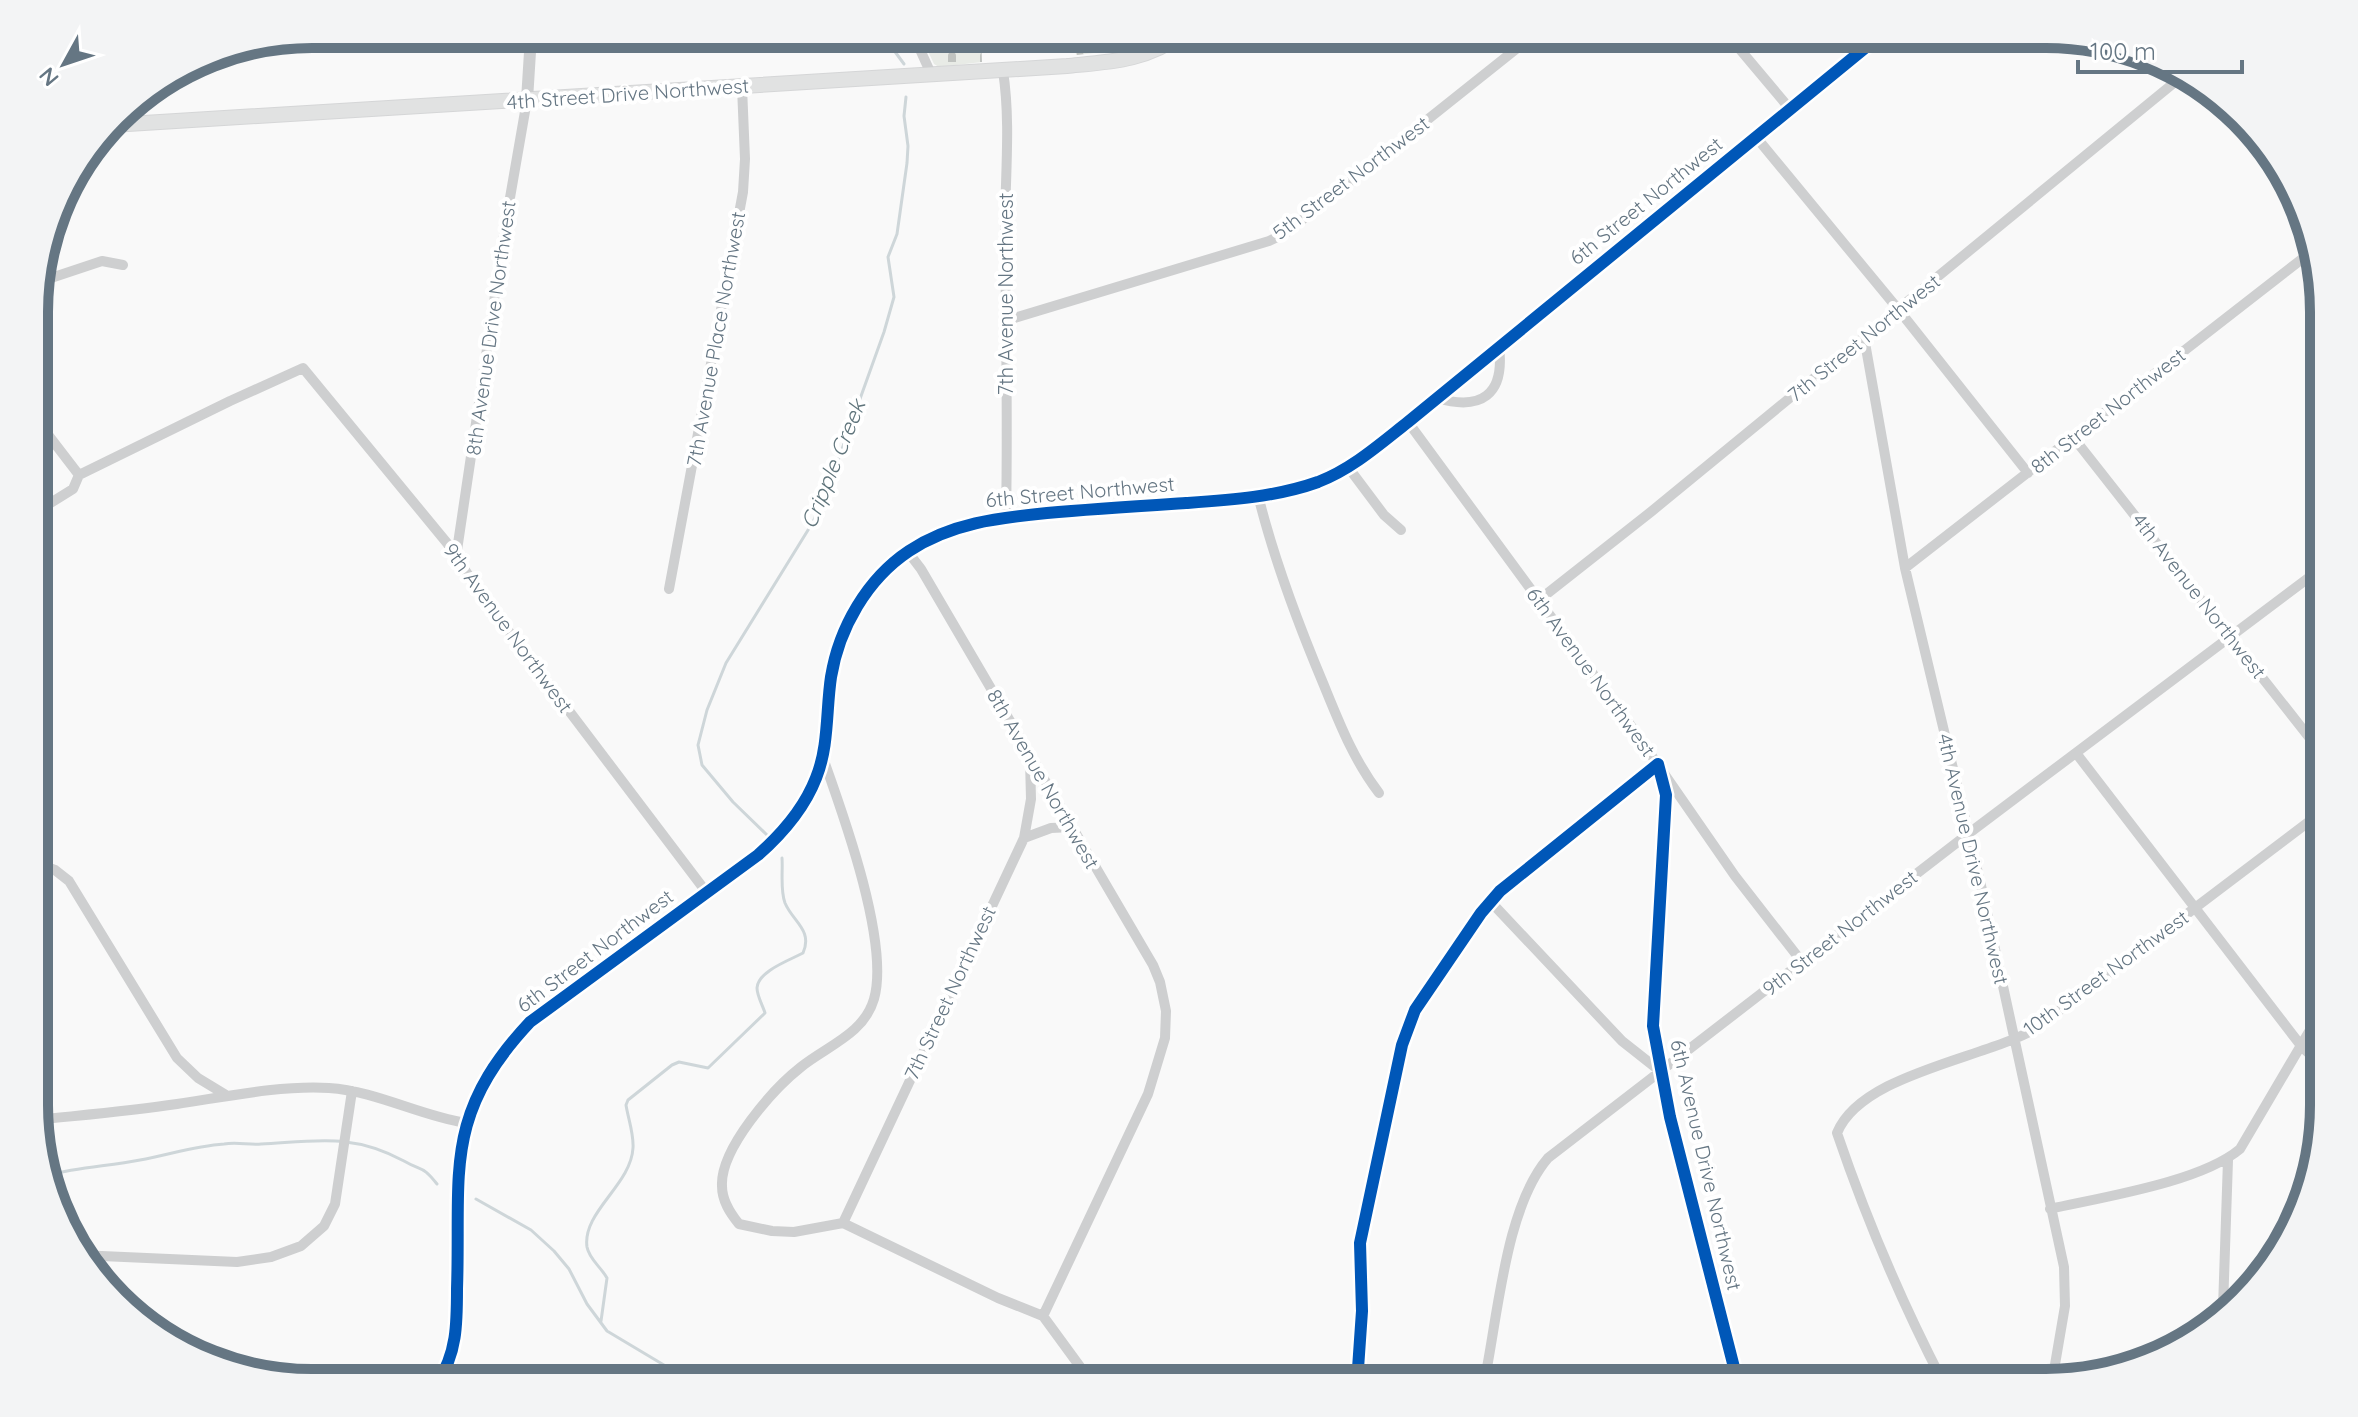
<svg xmlns="http://www.w3.org/2000/svg" width="2358" height="1417" font-family="Quicksand,sans-serif">
<style>
.cemetery{fill:url(#cemetery-stones)}
.lines{fill:none;stroke-linecap:round;stroke-linejoin:round}
.stream{stroke:#ced6d9;stroke-width:3}
.secondary-casing{stroke:#d5d6d7;stroke-width:16}
.minor{stroke:#cecfd0;stroke-width:10}
.tertiary{stroke:#cecfd0;stroke-width:12}
.secondary{stroke:#e1e2e2;stroke-width:14}
.cycleway-casing{stroke:#fff;stroke-width:17}
.cycleway{stroke:#0057b8;stroke-width:12}
.labels{text-anchor:middle;stroke-width:8;stroke-linejoin:round;paint-order:stroke}
.street-label{font-size:20px;fill:#657683;stroke:#fff}
.water-label{font-size:22px;font-style:italic;fill:#60757c;stroke:#fff}
.rim{fill:none;stroke:#657683;stroke-width:10}
</style>
<defs>
<pattern id="cemetery-stones" width="16" height="16" patternUnits="userSpaceOnUse" patternTransform="scale(2)"><rect width="16" height="16" fill="#e8ebe6"/><path d="M2 7V4a2 2 0 0 1 4 0v3zM10 15v-3a2 2 0 0 1 4 0v3z" fill="#c0c3c0"/></pattern>
</defs>
<rect width="100%" height="100%" fill="#f9f9f9"/>
<path class="cemetery" d="M920 34H981L982 62 939 67 934 64Z
M1061 34H1166L1136 48 1077 55Z"/>
<g class="lines">
<path class="stream" d="M882 34 904 64
M767 835 733 802 702 765 698 745 707 710 726 663 813 522 832 477 884 332 894 297 888 257 897 234 907 163 908 146 904 116 906 97
M49 1175C79 1167 110 1166 140 1160 168 1155 195 1146 224 1144 237 1142 249 1145 261 1144 317 1141 353 1133 404 1161 423 1172 422 1165 437 1184
M476 1199 531 1230 554 1251 569 1269 587 1304 607 1331 694 1383
M601 1321 607 1278C601 1267 589 1259 587 1247 582 1212 631 1185 633 1148 634 1134 628 1118 626 1105L628 1100 672 1065 679 1062 708 1068 765 1013C763 1006 757 996 757 988 758 971 790 960 803 953 813 930 793 922 785 903 780 890 783 871 782 858"/>
<g class="secondary-casing">
<path id="secondary" d="M112 125 1067 66C1108 62 1147 61 1182 34"/>
</g>
<path class="minor" d="M913 34 932 76
M1727 34 1790 109
M1003 71C1011 123 1005 177 1005 230 1006 325 1008 421 1006 517
M1756 137 1898 309 2028 473
M36 283 102 261 123 265
M1008 320 1269 241 1284 234 1535 34
M1864 337 1905 568 1983 894 2064 1267 2065 1306 2052 1382
M1437 398C1481 411 1505 395 1499 347
M36 419 79 475
M1408 422 1629 723 1735 876 1802 962
M2073 437 2323 755
M1348 467 1384 515 1401 530
M1258 495C1274 560 1297 621 1323 683 1339 722 1353 759 1379 793
M36 512 73 489 79 475 230 401 303 368 447 543 485 600 707 893
M908 552 921 569 1153 965 1160 982 1166 1011 1165 1038 1148 1094 1043 1316
M456 557 507 215 527 100
M1905 568 2311 252
M669 589 743 192 745 159 742 87
M1539 600 1652 511 2186 73
M2076 753 2302 1047 2323 1067
M823 758C843 814 890 943 874 999 864 1034 827 1046 801 1067 773 1089 720 1149 722 1186 722 1201 730 1213 739 1224L772 1231 794 1232 843 1223 998 1298 1043 1316 1092 1383
M1024 838 1051 828 1072 827
M36 863 55 870 69 881 177 1058 198 1078 226 1095
M1490 901 1622 1041 1660 1071
M36 1120C83 1115 130 1111 177 1104 224 1097 281 1085 329 1088 376 1091 420 1116 466 1123
M2050 1209C2103 1197 2201 1182 2240 1149L2323 1008
M843 1223 1024 838 1031 799 1030 760
M79 1255 237 1262 271 1257 301 1246 324 1226 335 1204 352 1091
M2223 1308 2228 1160
M1943 1382C1902 1303 1866 1218 1837 1133 1861 1074 1982 1059 2035 1029L2323 811
M437 1383C457 1354 457 1323 457 1289 461 1172 442 1116 530 1022L758 855C783 833 804 809 816 778 829 746 826 710 831 677 839 628 867 579 909 551 951 523 998 518 1047 513 1093 509 1140 506 1186 503 1230 500 1276 497 1318 482 1352 469 1380 444 1408 422L1882 34
M1357 1383 1362 1311 1360 1243 1402 1045 1415 1010 1481 913 1500 891 1658 764 1666 795 1653 1026 1670 1117 1738 1383
M1484 1383C1498 1317 1505 1208 1548 1158L1968 834 2323 567"/>
<path class="tertiary" d="M523 34 530 52 527 100"/>
<use href="#secondary" class="secondary"/>
<g class="cycleway-casing">
<path id="cycleway" d="M437 1383C457 1354 457 1323 457 1289 461 1172 442 1116 530 1022L758 855C783 833 804 809 816 778 829 746 826 710 831 677 839 628 867 579 909 551 951 523 998 518 1047 513 1093 509 1140 506 1186 503 1230 500 1276 497 1318 482 1352 469 1380 444 1408 422L1882 34
M1357 1383 1362 1311 1360 1243 1402 1045 1415 1010 1481 913 1500 891 1658 764 1666 795 1653 1026 1670 1117 1738 1383"/>
</g>
<use href="#cycleway" class="cycleway"/>
</g>
<g class="labels">
<g class="street-label">
<text transform="translate(628 94) rotate(-4)" y="7">4th Street Drive Northwest</text>
<text transform="translate(1351 178) rotate(-37)" y="7">5th Street Northwest</text>
<text transform="translate(1646 201) rotate(-39)" y="7">6th Street Northwest</text>
<text transform="translate(1006 294) rotate(-90)" y="7">7th Avenue Northwest</text>
<text transform="translate(491 328) rotate(-82)" y="7">8th Avenue Drive Northwest</text>
<text transform="translate(1864 338) rotate(-39)" y="7">7th Street Northwest</text>
<text transform="translate(716 339) rotate(-80)" y="7">7th Avenue Place Northwest</text>
<text transform="translate(2108 411) rotate(-38)" y="7">8th Street Northwest</text>
<text transform="translate(1080 492) rotate(-5)" y="7">6th Street Northwest</text>
<text transform="translate(2199 596) rotate(52)" y="7">4th Avenue Northwest</text>
<text transform="translate(508 628) rotate(54)" y="7">9th Avenue Northwest</text>
<text transform="translate(1591 672) rotate(54)" y="7">6th Avenue Northwest</text>
<text transform="translate(1043 779) rotate(60)" y="7">8th Avenue Northwest</text>
<text transform="translate(1973 859) rotate(77)" y="7">4th Avenue Drive Northwest</text>
<text transform="translate(1840 933) rotate(-38)" y="7">9th Street Northwest</text>
<text transform="translate(595 951) rotate(-37)" y="7">6th Street Northwest</text>
<text transform="translate(2106 973) rotate(-36)" y="7">10th Street Northwest</text>
<text transform="translate(950 993) rotate(-65)" y="7">7th Street Northwest</text>
<text transform="translate(1706 1165) rotate(77)" y="7">6th Avenue Drive Northwest</text>
</g>
<g class="water-label">
<text transform="translate(833 464) rotate(-68)" y="8">Cripple Creek</text>
</g>
</g>
<path d="M0 0H2358V1417H0ZM312 48H2046A264 264 0 0 1 2310 312V1105A264 264 0 0 1 2046 1369H312A264 264 0 0 1 48 1105V312A264 264 0 0 1 312 48Z" fill="#f3f4f5" fill-rule="evenodd"/>
<path class="rim" d="M312 48H2046A264 264 0 0 1 2310 312V1105A264 264 0 0 1 2046 1369H312A264 264 0 0 1 48 1105V312A264 264 0 0 1 312 48Z"/>
<g transform="translate(64 64) rotate(230)" stroke="#ffffff" stroke-width="6" paint-order="stroke">
<path d="M0-6L14 30L0 20L-14 30Z" fill="#657683"/>
<text y="-12" font-size="22" font-weight="bold" text-anchor="middle" fill="#657683">N</text>
</g>
<path d="M2078 60v12h164v-12" fill="none" stroke="#657683" stroke-width="4"/>
<text x="2090" y="60" font-size="24" fill="#657683" stroke="#ffffff" stroke-width="6" paint-order="stroke">100 m</text>
</svg>
